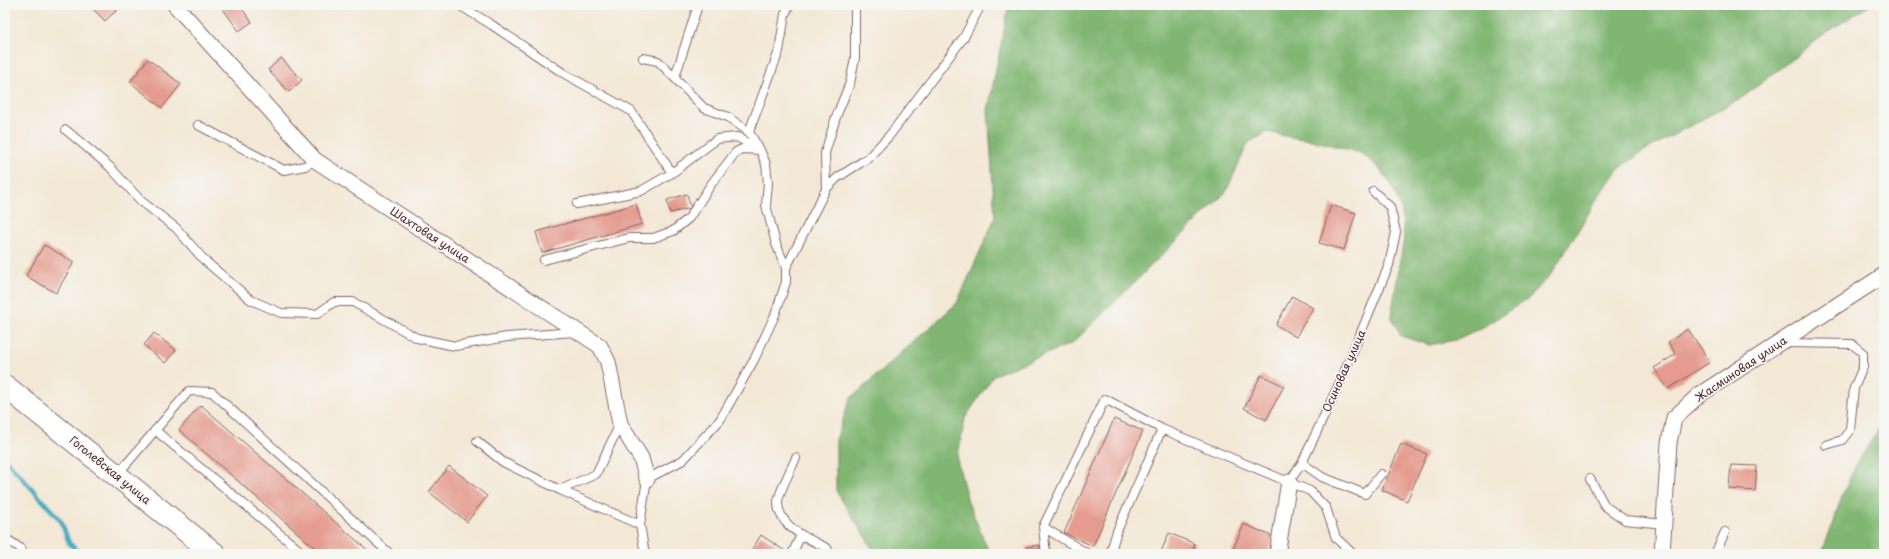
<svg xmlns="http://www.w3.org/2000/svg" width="1889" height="559" font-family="'Playpen Sans',sans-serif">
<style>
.forest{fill:#80b672;stroke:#656a4e}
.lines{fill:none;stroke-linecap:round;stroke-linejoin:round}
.stream{stroke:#43abc2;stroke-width:4.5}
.building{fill:#e59b8f}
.service-casing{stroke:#856566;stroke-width:10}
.minor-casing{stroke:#856566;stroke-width:17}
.primary-casing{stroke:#856566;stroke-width:24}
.service{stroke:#fff;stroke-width:8}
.minor{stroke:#fff;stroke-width:15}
.primary{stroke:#fff;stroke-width:22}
.labels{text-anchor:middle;stroke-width:3.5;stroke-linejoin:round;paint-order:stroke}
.street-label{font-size:11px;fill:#4a1f2b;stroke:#f6f6f2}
</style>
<rect width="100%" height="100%" fill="#f6f6f2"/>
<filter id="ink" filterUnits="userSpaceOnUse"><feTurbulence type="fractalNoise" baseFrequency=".025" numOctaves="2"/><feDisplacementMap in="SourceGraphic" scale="8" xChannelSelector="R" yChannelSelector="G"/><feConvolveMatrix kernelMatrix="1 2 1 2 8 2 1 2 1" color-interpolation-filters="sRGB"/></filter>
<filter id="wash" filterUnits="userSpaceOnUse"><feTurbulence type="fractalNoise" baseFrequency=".012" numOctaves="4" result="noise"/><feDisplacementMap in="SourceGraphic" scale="16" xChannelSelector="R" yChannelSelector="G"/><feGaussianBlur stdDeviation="0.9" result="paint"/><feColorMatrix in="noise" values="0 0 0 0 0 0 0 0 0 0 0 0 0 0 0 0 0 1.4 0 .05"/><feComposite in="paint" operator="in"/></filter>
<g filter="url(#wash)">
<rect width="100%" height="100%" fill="#f3e8d5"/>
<path class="forest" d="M1009 5H1870L1829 31 1743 97 1644 151 1620 168 1604 188 1552 273 1529 298 1485 326 1455 340 1429 345 1401 336 1391 316 1404 238 1402 211 1392 185 1377 166 1361 153 1312 140 1289 137 1268 132 1248 143 1226 192 1073 343 994 375 965 418 957 460 968 502 990 554H876L836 491V440L850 399 957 303 995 218 988 109Z
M1884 420V554H1822L1842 496 1855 467Z"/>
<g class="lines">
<path class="stream" d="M5 459 61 521 69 543 81 554"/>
</g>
<g id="blocks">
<path class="building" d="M89 5H114L118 9 105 21Z
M220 5H239L252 22 239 31Z
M281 58 302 80 289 92 268 70Z
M148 59 181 84 162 108 130 82Z
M687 194 691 208 670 213 667 200Z
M636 204 642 224 542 253 536 232Z
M1331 205 1356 213 1344 250 1319 243Z
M44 245 74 262 56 293 26 276Z
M1292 296 1313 308 1296 337 1276 325Z
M1688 329 1710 362 1668 389 1654 368 1676 354 1668 342Z
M154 333 176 350 165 363 144 345Z
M1261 375 1284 386 1266 420 1244 408Z
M201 405 372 554H322L179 430Z
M1114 419 1143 431 1093 546 1064 533Z
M1401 444 1427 454 1407 501 1382 490Z
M1731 465 1757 466 1755 491 1729 489Z
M449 466 487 496 467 522 429 492Z
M1244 524 1274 537 1267 554H1231Z
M1169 533 1195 544 1191 554H1160Z
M761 535 788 553 787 554H749Z
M1039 545 1041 554H1027L1026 547Z"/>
</g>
</g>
<g filter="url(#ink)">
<use href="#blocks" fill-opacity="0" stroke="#856566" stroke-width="1"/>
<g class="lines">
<g class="service-casing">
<path id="service" d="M459 5 492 25 563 73 631 111 672 173
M643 58 658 61 704 108 728 117 749 132 760 150 766 164 768 183 766 205 776 244 786 268V282L775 315 754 360 720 420 683 460 647 479 640 525 645 554
M675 77 698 5
M198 125 284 170 305 166 315 160
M66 130 110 167 141 201 176 228 204 260 251 300 281 313 317 314 334 302H353L417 338 455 346 507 337 575 332
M749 132 779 51 785 14 790 5
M826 189 825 153 836 117 850 83 855 58V5
M577 204 641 191 672 173 717 139 737 137 758 149
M544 260 629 238H653L673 231 689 218 712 183 736 152 742 149 760 150
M786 268 826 189 837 178 868 158 889 136 964 37 981 5
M1783 343 1852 344 1863 353V367L1854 388 1850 430 1842 440 1826 445
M155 430 304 554
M477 441 503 462 560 490 640 525
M796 458C792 467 778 494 778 502 778 527 807 538 827 548L830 554
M1302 463 1322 477 1365 494 1381 474
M117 475 189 391 212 392 390 554
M1590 479 1605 506 1625 520 1664 524
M1289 482 1302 463 1341 380 1389 265 1396 232 1390 207 1373 191
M560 490 596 474 620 424
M1043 527 1088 554
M5 538 20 548 24 554
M792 554 801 535
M1046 554 1043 527 1105 399 1162 429 1310 491 1326 508 1336 538 1353 554
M1110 554 1117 531 1162 429
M1715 554 1725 532"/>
</g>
<g class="minor-casing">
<path id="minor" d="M175 5 315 160 600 346 608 362 620 424 641 458 647 479
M1277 554 1289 482
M1662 554 1669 443 1674 418 1699 395 1884 275"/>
</g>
<g class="primary-casing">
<path id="primary" d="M5 386 215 554"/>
</g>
<use href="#service" class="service"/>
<use href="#minor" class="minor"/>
<use href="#primary" class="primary"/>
</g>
</g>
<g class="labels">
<g class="street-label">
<text transform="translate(430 235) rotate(33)" y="4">Шахтовая улица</text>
<text transform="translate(1741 369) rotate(-34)" y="4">Жасминовая улица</text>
<text transform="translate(1344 371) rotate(-66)" y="4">Осиновая улица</text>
<text transform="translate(110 470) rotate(39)" y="4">Гоголевская улица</text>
</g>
</g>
<rect width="1889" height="559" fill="none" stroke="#f6f6f2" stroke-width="20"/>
</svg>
